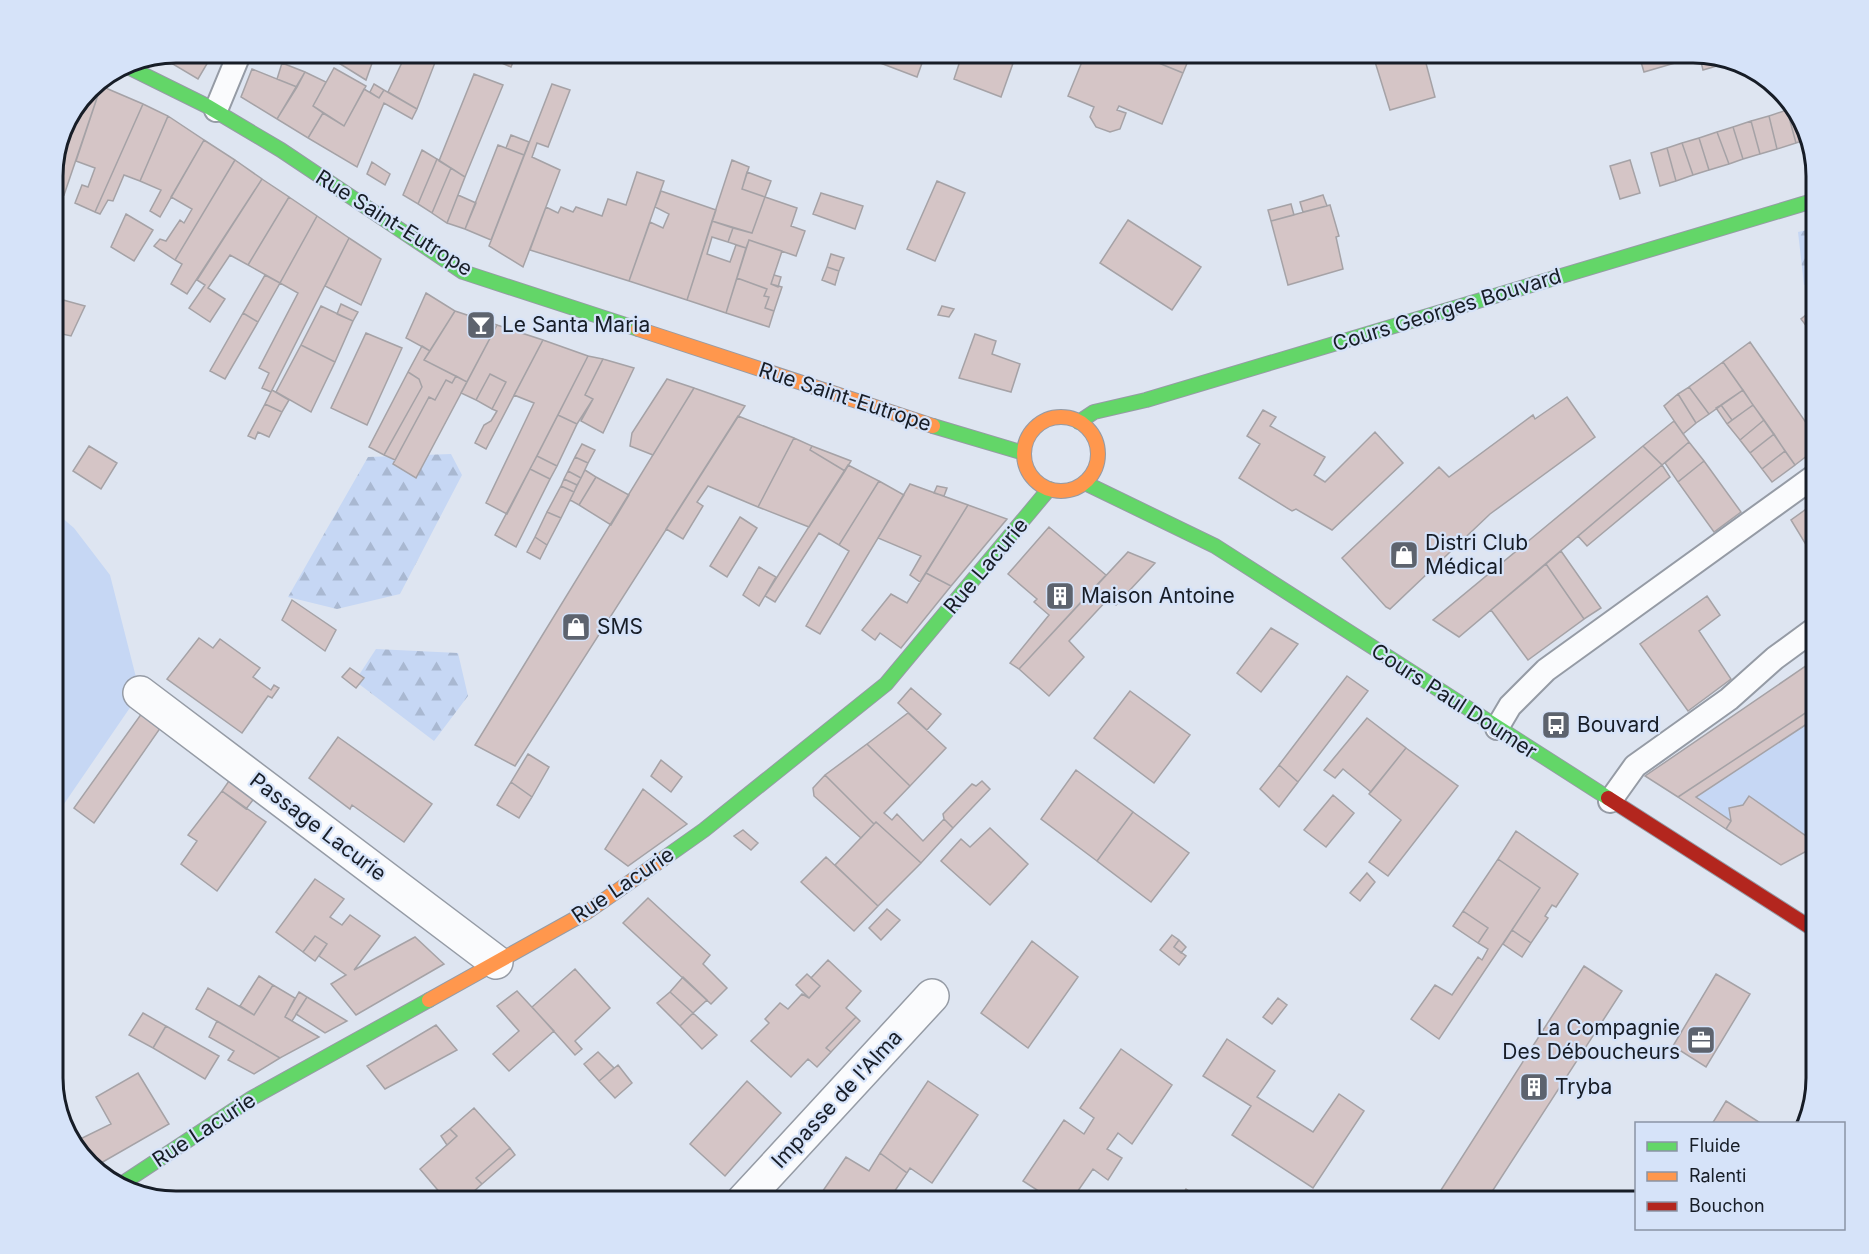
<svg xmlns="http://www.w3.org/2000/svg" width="1869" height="1254" font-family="Inter,sans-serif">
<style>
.green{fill:#c6d7f4}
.forest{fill:url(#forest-firs)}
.building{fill:#d5c5c6;stroke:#a5a2a6;stroke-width:1.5}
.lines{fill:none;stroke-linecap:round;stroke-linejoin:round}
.lane-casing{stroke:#959ba5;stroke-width:26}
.street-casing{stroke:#959ba5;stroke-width:36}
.fast-casing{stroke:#959ba5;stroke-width:16}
.slow-casing{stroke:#959ba5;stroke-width:16}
.jam-casing{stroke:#959ba5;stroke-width:16}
.lane{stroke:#fafbfd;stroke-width:22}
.street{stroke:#fafbfd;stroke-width:33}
.fast{stroke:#63d668;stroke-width:14}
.slow{stroke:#ff974d;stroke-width:14}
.jam{stroke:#b3261e;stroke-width:14}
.labels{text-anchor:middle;stroke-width:4.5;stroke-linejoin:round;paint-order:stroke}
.street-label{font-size:21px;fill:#171d27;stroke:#d6e3f9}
.poi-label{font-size:21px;fill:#171d27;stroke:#d6e3f9;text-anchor:start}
.rim{fill:none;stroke:#171d27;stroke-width:3}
</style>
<defs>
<pattern id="forest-firs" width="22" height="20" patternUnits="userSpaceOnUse" patternTransform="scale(1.5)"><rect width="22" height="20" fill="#c6d7f4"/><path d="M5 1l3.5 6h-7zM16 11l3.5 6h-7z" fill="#a9b8d1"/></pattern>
</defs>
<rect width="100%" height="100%" fill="#dee5f1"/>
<path class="green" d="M53 510 74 528 110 575 140 693 53 820Z
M1816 659V846L1781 865 1645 776Z"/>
<path class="forest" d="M1816 228V282L1804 285 1798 232Z
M451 454 462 475 400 594 337 609 288 597 368 457Z
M376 649 458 653 468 696 434 741 355 681Z"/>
<path class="building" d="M176 52H214L198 79 166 60 169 54Z
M321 52H376L366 80Z
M407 52H417L436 60 417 109 388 92Z
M498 52H517L511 67 495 60Z
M878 52H926L917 77 875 61Z
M963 52H1017L1001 97 954 79Z
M1086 52H1132L1183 73 1162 124 1119 106 1117 110 1126 113 1120 129 1110 132 1096 127 1090 117 1094 107 1068 96Z
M1132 52H1168L1188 61 1183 73Z
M1372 52H1423L1435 97 1390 110Z
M1638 52H1693L1699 56 1644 72Z
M1699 54 1727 63 1703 70Z
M282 63 305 72 297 87 277 79Z
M334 68 366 86 344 126 313 106Z
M252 69 297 87 277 119 241 97Z
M305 72 326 82 313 106 323 113 308 138 277 119Z
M474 74 503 85 465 177 439 161Z
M374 84 384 90 379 98 370 92Z
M552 84 570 90 548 147 537 143 532 157 560 170 523 267 489 246Z
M95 85 101 86 64 195 53 192 61 155 57 154 65 122 89 88Z
M101 86 143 104 95 212 75 203 82 185 88 187 95 168 76 161Z
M364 89 379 98 384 90 417 109 412 119 384 103 357 167 308 138 323 113 344 126Z
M143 104 168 116 140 181 124 175 113 201 108 200 100 214 95 212Z
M1794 108 1800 114 1807 139 1796 143 1787 110Z
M1787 110 1796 143 1777 149 1769 116Z
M168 116 204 140 160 217 150 211 161 190 140 181Z
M1769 116 1777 149 1760 154 1751 121Z
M1751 121 1760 154 1743 159 1733 127Z
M1733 127 1743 159 1729 164 1717 132Z
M1717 132 1729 164 1709 170 1699 138Z
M511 135 529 142 524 155 506 148Z
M1699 138 1709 170 1693 175 1682 143Z
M204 140 235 160 175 260 154 246 160 239 166 241 180 220 184 223 192 209 171 197Z
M1682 143 1693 175 1676 181 1667 148Z
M498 145 524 155 491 240 465 229Z
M1667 148 1676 181 1660 186 1651 153Z
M422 150 437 159 418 204 403 195Z
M437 159 451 168 432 213 418 204Z
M235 160 262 179 187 294 171 284 182 264 175 260Z
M732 160 749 167 742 189 765 197 752 233 712 221Z
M1630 160 1640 193 1620 199 1610 166Z
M372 162 390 174 385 185 367 174Z
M451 168 465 177 447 223 432 213Z
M637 172 664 181 629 281 530 250 546 207 558 213 561 207 573 212 576 207 602 216 608 199 626 205Z
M747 172 771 181 765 197 742 189Z
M262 179 289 197 248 265 230 255 208 288 225 299 210 322 189 308 205 285 197 280Z
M937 181 965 193 935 261 907 249Z
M661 191 716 210 687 300 629 281 650 222 663 228 669 214 655 207Z
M821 193 863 206 855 229 813 214Z
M458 195 476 203 465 229 447 223Z
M1323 195 1327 206 1303 212 1300 202Z
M289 197 317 216 280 283 248 265Z
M765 197 797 208 791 226 805 231 796 256 749 240 746 248 728 242 733 228 752 233Z
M1291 204 1294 215 1271 221 1268 210Z
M1330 205 1339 236 1336 237 1343 269 1288 285 1271 221Z
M126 214 153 230 134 261 111 247Z
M317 216 349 238 271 392 262 388 269 373 259 368 298 293 280 283Z
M1128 220 1201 267 1172 310 1100 263Z
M712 221 733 228 728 242 712 237 707 254 730 262 736 245 746 248 726 313 687 300Z
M349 238 381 259 361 305 325 286Z
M749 240 782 251 771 284 782 287 774 311 765 308 769 297 764 296 767 289 737 278Z
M831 254 844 258 839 271 827 267Z
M827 267 839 271 835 285 822 280Z
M265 275 280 283 258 322 243 313Z
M774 275 781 277 778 287 771 284Z
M737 278 767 289 764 296 769 297 765 308 774 311 769 327 726 313Z
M426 293 455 311 430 351 406 338Z
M56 298 85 306 71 336 53 332V306Z
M341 304 358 312 353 321 337 314Z
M321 306 353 321 335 362 301 345Z
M942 306 954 309 949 317 938 315Z
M1816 307V339L1801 319Z
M455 311 497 325 467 382 424 360Z
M243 313 258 322 225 379 210 371Z
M497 325 543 340 486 449 475 443 484 425 491 421 497 411 492 409 506 382 490 374 476 400 461 393Z
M366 333 402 348 367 425 331 408Z
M975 334 996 341 992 354 1020 364 1011 392 959 378Z
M543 340 588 356 507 514 486 503 534 403 514 395Z
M1750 342 1816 437V449L1795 465 1723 362Z
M301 345 335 362 311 412 276 392Z
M422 346 430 351 424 360 456 376 452 383 446 380 435 400 429 397 395 460 384 455 422 387 419 379 408 372Z
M588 356 603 359 585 395 593 399 577 424 558 415Z
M603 359 634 368 603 433 581 421 593 399 585 395Z
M1723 362 1743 390 1709 414 1689 387Z
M408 372 419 379 422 387 384 455 369 447Z
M490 374 506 382 492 409 476 400Z
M456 376 467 382 416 478 393 464 429 397 435 400 446 380 452 383Z
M667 379 694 388 653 455 630 446 632 433Z
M1689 387 1709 414 1696 423 1678 394Z
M694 388 745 406 515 766 475 745Z
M272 390 289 400 282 412 265 404Z
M1743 390 1753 405 1732 420 1721 405Z
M1678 394 1696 423 1683 434 1664 406Z
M1567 397 1595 437 1490 514 1390 609 1386 607 1342 558 1439 467 1449 477 1533 415 1535 419Z
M265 404 282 412 269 437 258 432 255 439 248 436Z
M1721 405 1732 420 1727 424 1716 408Z
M1753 405 1764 420 1740 440 1727 424Z
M1263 410 1276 417 1270 426 1325 457 1314 475 1325 482 1375 432 1403 463 1332 530 1296 509 1292 511 1239 478 1260 444 1247 436Z
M558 415 577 424 557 466 537 456Z
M738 416 794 438 758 507 708 486 697 502 703 506 683 539 666 529Z
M1764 420 1774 434 1750 453 1740 440Z
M1674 421 1689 442 1662 465 1643 446Z
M1774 434 1785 451 1762 469 1750 453Z
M794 438 812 446 810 450 845 471 809 527 758 507Z
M1689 442 1704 461 1678 482 1665 463Z
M582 444 595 450 588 463 575 457Z
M89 446 117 463 101 489 73 471Z
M812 446 851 461 845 471 810 450Z
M1643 446 1662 465 1459 637 1433 620Z
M1785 451 1795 465 1772 482 1762 469Z
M537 456 557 466 550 479 530 469Z
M575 457 588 463 581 478 568 471Z
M1704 461 1741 512 1714 532 1678 482Z
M848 465 879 481 839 545 819 533 775 602 765 596Z
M1662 465 1670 477 1587 546 1578 536Z
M530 469 550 479 516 547 495 535Z
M585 470 596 477 579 505 570 500Z
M568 471 581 478 577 485 564 479Z
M596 477 629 495 611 525 579 505Z
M564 479 577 485 574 492 561 486Z
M879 481 904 495 820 634 806 626 849 551 839 545Z
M910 484 968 505 920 582 910 575 921 556 878 538Z
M561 486 574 492 561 518 547 512Z
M937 486 947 488 944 496 934 493Z
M1816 502V542L1808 548 1791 520Z
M968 505 1007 519 951 586 926 573Z
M547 512 561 518 547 545 535 537Z
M740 517 757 528 727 577 710 566Z
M1049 527 1106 575 1019 669 1010 663 1049 615 1034 602 1037 599 1008 574Z
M535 537 547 545 540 559 527 552Z
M1816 542V559L1808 548Z
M1561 551 1601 608 1584 619 1546 564Z
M1128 552 1155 563 1116 605 1108 599 1069 641 1084 657 1049 696 1019 669Z
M1546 564 1584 619 1528 660 1491 610Z
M759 567 776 577 759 606 743 595Z
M926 573 951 586 901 648 880 633 875 640 862 630 891 594 907 603Z
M1707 596 1720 615 1699 631 1731 679 1688 711 1640 644Z
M292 600 336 630 325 651 282 620Z
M1271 628 1298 644 1261 692 1237 673Z
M199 638 213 648 220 639 260 668 253 677 271 690 274 685 279 688 272 698 268 696 242 733 167 679Z
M1816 659V706L1678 797 1645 776Z
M350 668 364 678 356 688 342 677Z
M1347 676 1368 691 1298 782 1279 765Z
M911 688 941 714 927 730 898 703Z
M1130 691 1190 735 1154 783 1094 738Z
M1816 706V718L1696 797 1731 821 1726 829 1678 797Z
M142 713 161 727 94 823 74 808Z
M908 713 946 748 910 786 867 744Z
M1367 718 1406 748 1371 792 1343 769 1335 778 1324 770Z
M338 737 432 804 404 842 352 805 350 809 309 778Z
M867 744 910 786 884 813 892 820 897 814 923 841 944 819 953 828 921 863 876 822 874 824 825 775Z
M1406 748 1458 786 1388 876 1369 862 1401 820 1369 794Z
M528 754 549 767 532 797 511 782Z
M661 760 682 777 671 792 651 776Z
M1279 765 1298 782 1279 807 1260 789Z
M1076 770 1133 812 1097 861 1041 819Z
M825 775 874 824 861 838 814 796 813 788Z
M231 778 256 796 246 809 222 791Z
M982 781 990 789 953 828 944 819 943 814 972 784 976 786Z
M511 782 532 797 519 818 497 805Z
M643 789 687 824 628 866 605 849Z
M222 791 266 822 217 891 181 864 197 841 188 835Z
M1333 795 1354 813 1326 847 1304 830Z
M1749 796 1816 843V846L1781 865 1726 829 1731 821 1729 808 1743 805Z
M1133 812 1189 853 1151 902 1097 861Z
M876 822 921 863 878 906 835 865Z
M990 828 1028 864 990 905 941 861 961 839 970 847Z
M743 830 758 843 751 850 734 836Z
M1516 831 1578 874 1556 907 1552 905 1545 916 1548 918 1531 943 1512 930 1540 888 1498 859Z
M826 857 878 906 854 931 801 882Z
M1498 859 1540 888 1439 1039 1411 1019 1435 985 1452 995 1478 957 1482 960 1488 949 1478 943 1488 928 1463 911Z
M1367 873 1375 882 1360 901 1350 893Z
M315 879 344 899 330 917 342 925 350 915 380 936 354 970 415 937 444 964 356 1015 331 984 346 975 319 956 327 944 315 936 303 952 276 932Z
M648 898 710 955 703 964 727 988 711 1004 623 923Z
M887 909 900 920 881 940 869 928Z
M1463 911 1488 928 1478 943 1453 926Z
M1512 930 1531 943 1522 957 1503 944Z
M1172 935 1179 940 1174 947 1186 956 1179 965 1160 950Z
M315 936 327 944 315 961 303 952Z
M1179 940 1186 947 1181 953 1174 947Z
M1032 941 1078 977 1028 1048 981 1013Z
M828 960 861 991 846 1008 856 1017 826 1048 831 1052 817 1067 808 1059 791 1077 751 1041 769 1023 765 1019 780 1003 788 1009 802 994 809 998 820 986 811 978Z
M1584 966 1622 991 1486 1201H1434Z
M575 969 610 1008 575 1041 582 1049 575 1055 532 1007Z
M807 974 820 986 809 998 796 985Z
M1716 974 1750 994 1706 1067 1673 1046Z
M259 976 273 985 254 1015 240 1006Z
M683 977 707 1000 693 1013 670 992Z
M273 985 295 998 285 1017 319 1037 280 1058 196 1009 208 988 254 1015Z
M517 991 554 1031 509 1071 493 1054 519 1031 497 1006Z
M299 992 307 997 292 1021 285 1017Z
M670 992 693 1013 680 1026 657 1003Z
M307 997 347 1021 325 1033 296 1014Z
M1278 998 1287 1005 1272 1024 1263 1017Z
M143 1013 166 1026 153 1048 129 1035Z
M693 1013 717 1035 702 1049 680 1026Z
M856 1017 860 1021 831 1052 826 1048Z
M217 1021 280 1058 254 1074 228 1060 234 1051 209 1037Z
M436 1025 457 1050 385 1089 367 1066Z
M166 1026 219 1056 205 1079 153 1048Z
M1227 1039 1275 1071 1257 1097 1313 1132 1339 1094 1364 1111 1313 1188 1232 1135 1251 1106 1203 1076Z
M1121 1049 1172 1085 1132 1144 1118 1133 1107 1149 1122 1158 1108 1180 1093 1169 1071 1201H1054L1023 1181 1064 1120 1084 1134 1094 1118 1080 1108Z
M598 1052 614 1068 599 1081 584 1064Z
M618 1065 632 1083 615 1098 599 1081Z
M138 1073 169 1124 94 1167 72 1143 111 1124 96 1097Z
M747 1081 781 1113 725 1176 690 1144Z
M928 1081 978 1115 932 1183 910 1168 907 1173 880 1153Z
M1726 1101 1762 1124H1712Z
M474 1108 510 1148 476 1178 482 1184 463 1201H447L420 1169 457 1136 450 1129Z
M450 1129 457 1136 447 1145 441 1136Z
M510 1148 515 1155 482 1184 476 1178Z
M880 1153 907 1173 888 1201H816L846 1157 869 1171Z
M1186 1189 1204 1201H1178Z
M209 1191 216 1201H191Z"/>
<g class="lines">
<g class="lane-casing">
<path id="lane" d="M216 110 240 52
M1497 728 1510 706 1546 670 1816 475
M1610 801 1635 766 1729 699 1775 658 1816 628"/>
</g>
<g class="street-casing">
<path id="street" d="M140 693 496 962
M743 1201 932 996"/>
</g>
<g class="fast-casing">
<path id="fast" d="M124 65 207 106 281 150 463 272 638 329
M1079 422 1094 412 1146 400 1816 200
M933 426 1024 453
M1085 483 1215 546 1608 798
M663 859 704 830 886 684 1049 489
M120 1185 252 1098 429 1000"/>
</g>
<g class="slow-casing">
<path id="slow" d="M638 329 933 426
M1024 454a37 37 0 1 1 74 0a37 37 0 1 1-74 0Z
M429 1000 587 912 663 859"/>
</g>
<g class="jam-casing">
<path id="jam" d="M1608 798 1816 931"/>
</g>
<use href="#lane" class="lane"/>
<use href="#street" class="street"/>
<use href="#fast" class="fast"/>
<use href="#slow" class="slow"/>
<use href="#jam" class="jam"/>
</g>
<defs>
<g id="bar-square" transform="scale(1.5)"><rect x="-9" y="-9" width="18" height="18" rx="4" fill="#5d636e" stroke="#d6e3f9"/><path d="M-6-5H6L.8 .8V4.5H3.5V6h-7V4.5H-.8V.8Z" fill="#fff"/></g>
<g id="shop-square" transform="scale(1.5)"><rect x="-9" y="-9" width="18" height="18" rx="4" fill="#5d636e" stroke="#d6e3f9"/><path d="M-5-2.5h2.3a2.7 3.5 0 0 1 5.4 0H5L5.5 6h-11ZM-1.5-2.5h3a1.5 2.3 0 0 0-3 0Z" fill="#fff"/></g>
<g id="building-square" transform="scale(1.5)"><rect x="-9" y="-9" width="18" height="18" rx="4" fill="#5d636e" stroke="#d6e3f9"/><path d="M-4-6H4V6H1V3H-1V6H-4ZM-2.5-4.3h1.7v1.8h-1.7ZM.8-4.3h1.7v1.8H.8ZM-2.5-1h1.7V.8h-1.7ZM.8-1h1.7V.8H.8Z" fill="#fff"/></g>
<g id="bus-square" transform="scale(1.5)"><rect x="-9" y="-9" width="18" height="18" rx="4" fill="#5d636e" stroke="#d6e3f9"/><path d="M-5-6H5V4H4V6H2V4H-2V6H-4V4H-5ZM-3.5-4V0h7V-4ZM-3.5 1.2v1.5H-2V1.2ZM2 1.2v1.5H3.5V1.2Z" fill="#fff"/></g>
<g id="office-square" transform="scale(1.5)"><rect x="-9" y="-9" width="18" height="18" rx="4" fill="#5d636e" stroke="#d6e3f9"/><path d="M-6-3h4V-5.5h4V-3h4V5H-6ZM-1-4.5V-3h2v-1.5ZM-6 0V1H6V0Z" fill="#fff"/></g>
</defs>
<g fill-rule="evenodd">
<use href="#bar-square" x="481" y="325"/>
<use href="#shop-square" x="1404" y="555"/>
<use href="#building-square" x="1060" y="596"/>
<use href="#shop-square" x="576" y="627"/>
<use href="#bus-square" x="1556" y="725"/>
<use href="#office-square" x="1701" y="1040"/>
<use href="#building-square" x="1534" y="1087"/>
</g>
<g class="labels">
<g class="street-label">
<text transform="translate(394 223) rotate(32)" y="7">Rue Saint-Eutrope</text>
<text transform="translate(1447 310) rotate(-17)" y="7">Cours Georges Bouvard</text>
<text transform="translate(845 397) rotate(18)" y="7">Rue Saint-Eutrope</text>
<text transform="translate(986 566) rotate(-50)" y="7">Rue Lacurie</text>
<text transform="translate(1454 701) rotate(33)" y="7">Cours Paul Doumer</text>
<text transform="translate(318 827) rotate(37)" y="7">Passage Lacurie</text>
<text transform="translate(623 885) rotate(-34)" y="7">Rue Lacurie</text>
<text transform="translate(837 1099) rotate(-47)" y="7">Impasse de l'Alma</text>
<text transform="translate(204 1130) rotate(-33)" y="7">Rue Lacurie</text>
</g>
<g class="poi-label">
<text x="502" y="332">Le Santa Maria</text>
<text x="1425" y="550">Distri Club<tspan x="1425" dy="24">Médical</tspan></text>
<text x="1081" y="603">Maison Antoine</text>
<text x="597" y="634">SMS</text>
<text x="1577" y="732">Bouvard</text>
<text x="1680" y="1035" text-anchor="end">La Compagnie<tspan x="1680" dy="24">Des Déboucheurs</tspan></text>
<text x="1555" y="1094">Tryba</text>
</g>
</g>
<path d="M0 0H1869V1254H0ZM176 63H1693A113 113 0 0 1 1806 176V1078A113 113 0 0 1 1693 1191H176A113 113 0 0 1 63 1078V176A113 113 0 0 1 176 63Z" fill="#d6e3f9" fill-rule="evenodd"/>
<path class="rim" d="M176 63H1693A113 113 0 0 1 1806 176V1078A113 113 0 0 1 1693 1191H176A113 113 0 0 1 63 1078V176A113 113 0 0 1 176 63Z"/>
<rect x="1635" y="1122" width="210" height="108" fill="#d6e3f9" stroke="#8a94a5" stroke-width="1.5"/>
<rect x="1647" y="1142" width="30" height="9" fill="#63d668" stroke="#8a94a5" stroke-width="1.5"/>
<text x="1689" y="1152" font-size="18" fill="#171d27">Fluide</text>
<rect x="1647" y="1172" width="30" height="9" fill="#ff974d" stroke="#8a94a5" stroke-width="1.5"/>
<text x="1689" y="1182" font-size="18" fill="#171d27">Ralenti</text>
<rect x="1647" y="1202" width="30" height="9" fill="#b3261e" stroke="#8a94a5" stroke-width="1.5"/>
<text x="1689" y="1212" font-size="18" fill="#171d27">Bouchon</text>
</svg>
